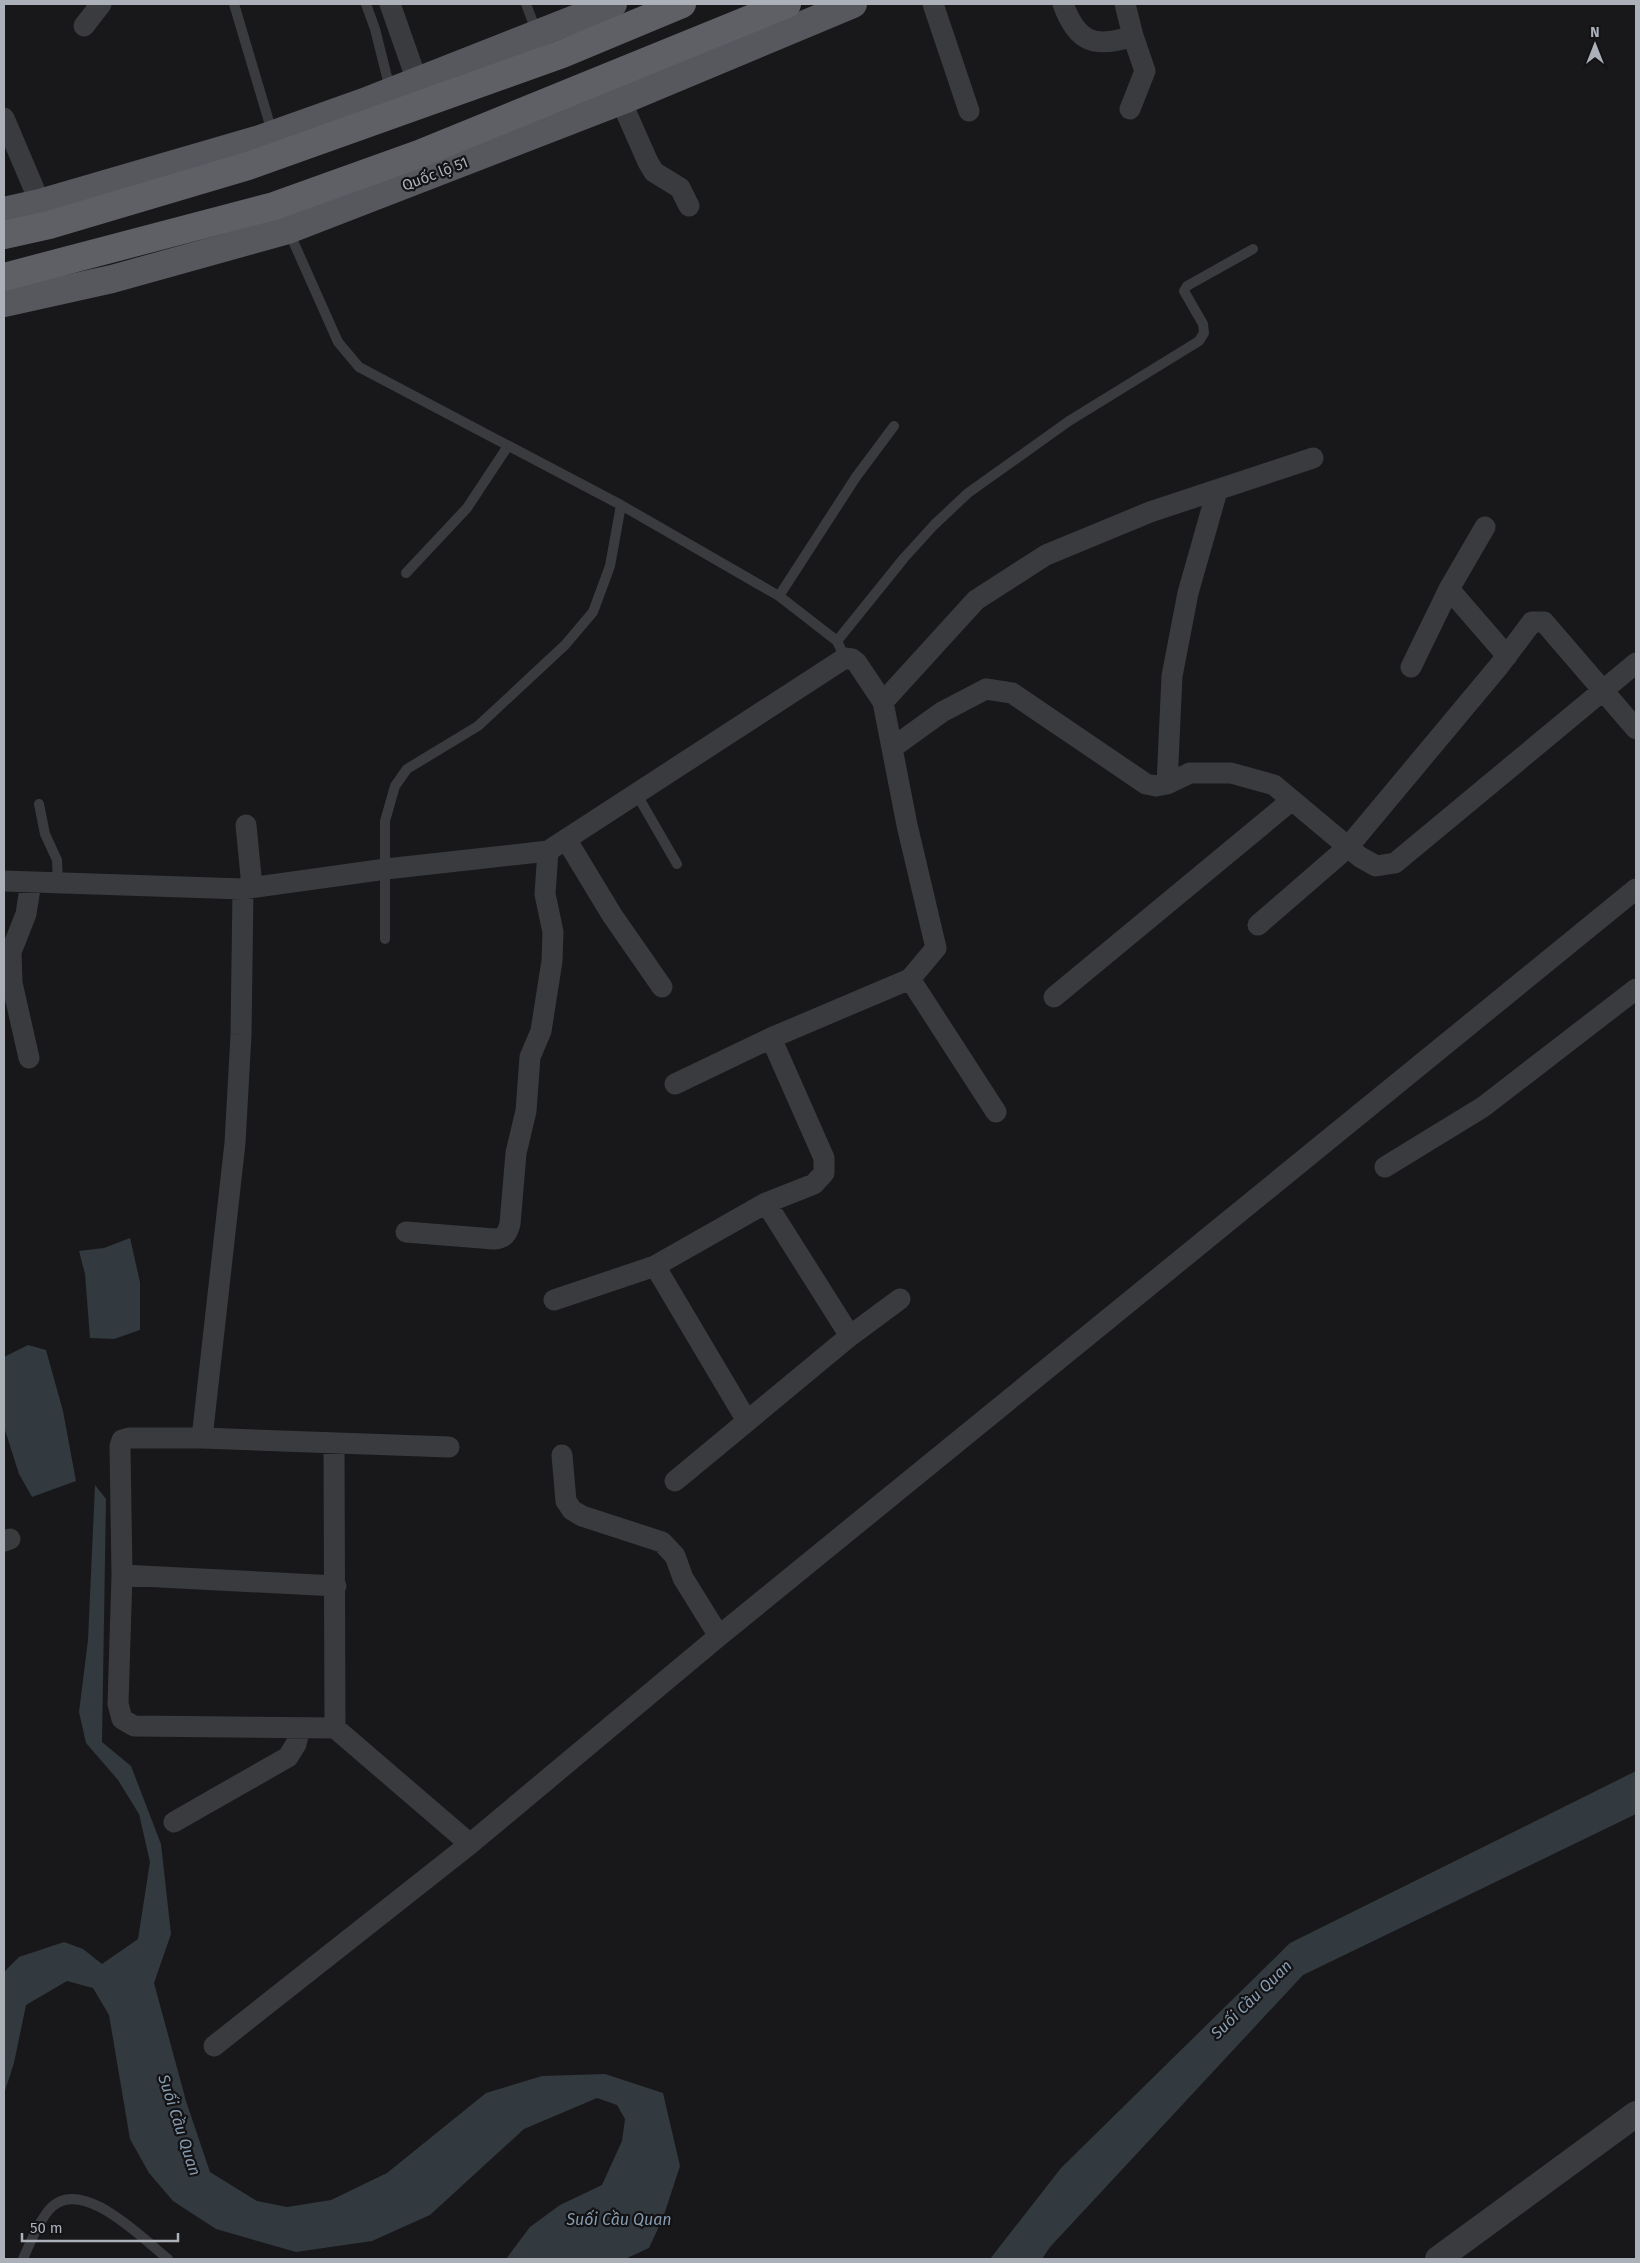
<svg xmlns="http://www.w3.org/2000/svg" width="1640" height="2263" font-family="'Fira Sans',sans-serif">
<style>
.water{fill:#32393f}
.lines{fill:none;stroke-linecap:round;stroke-linejoin:round}
.service{stroke:#3a3b3f;stroke-width:10}
.minor{stroke:#3a3b3f;stroke-width:21}
.tertiary{stroke:#3a3b3f;stroke-width:26}
.primary{stroke:#56585e;stroke-width:28}
.trunk{stroke:#5e6066;stroke-width:28}
.labels{text-anchor:middle;stroke-width:4.5;stroke-linejoin:round;paint-order:stroke}
.street-label{font-size:15px;fill:#acb0b9;stroke:#131315}
.water-label{font-size:16px;font-style:italic;fill:#879cb0;stroke:#131315}
</style>
<rect width="100%" height="100%" fill="#18181a"/>
<path class="water" d="M130 1238 140 1282V1330L114 1339 90 1338 85 1274 79 1251 104 1248Z
M28 1345 46 1350 63 1411 76 1481 32 1497 19 1474 4 1427V1357Z
M95 1485 106 1499 102 1742 131 1766 161 1844 171 1934 154 1983 186 2101 210 2172 257 2201 287 2207 331 2200 387 2173 486 2093 542 2076 605 2074 663 2093 680 2166 663 2218 649 2248 625 2259H506L530 2227 560 2205 602 2185 622 2141 625 2119 617 2105 597 2098 524 2129 430 2215 372 2241 296 2252 216 2229 173 2201 149 2173 130 2139 109 2015 93 1988 67 1981 26 2005 14 2063 4 2094V1972L19 1957 64 1942 83 1949 102 1964 138 1939 150 1862 139 1814 118 1780 86 1743 79 1712 88 1640Z
M1636 1771V1814L1303 1975 1050 2247 1042 2259H990L1061 2168 1290 1943Z"/>
<g class="lines">
<path class="service" d="M234 4 273 135
M366 4 375 29 390 89
M526 4 537 33
M289 232 338 342 359 367 621 505 779 596 837 641 845 658
M406 573 467 508 508 446
M779 596 856 477 894 426
M837 641 904 558 934 525 968 493 1069 421 1199 341 1204 333 1203 324 1184 291 1187 286 1253 249
M636 793 677 864
M39 804 45 834 57 860 58 883
M385 939V821L395 786 407 769 478 726 565 645 593 612 610 566 621 505
M23 2259C30 2243 37 2225 48 2211 79 2172 143 2239 168 2259"/>
<path class="minor" d="M390 4 422 95
M933 4 969 111
M1063 4C1077 42 1094 49 1133 36L1145 71 1130 109
M1125 4 1133 36
M84 26 101 4
M621 101 648 162 654 172 680 188 689 206
M4 118 46 217
M1449 589 1507 656
M1411 667 1449 589 1485 527
M883 702 976 600 1046 555 1150 512 1313 458
M892 748 942 712 986 689 1012 693 1146 784 1156 786 1167 784 1190 773H1231L1274 785 1360 857 1376 866 1395 863 1636 663
M1167 784 1172 676 1188 593 1217 491
M246 825 252 887
M566 839 612 915 662 987
M4 881 243 889 386 869 548 851 845 658 852 659 857 663 883 702 907 825 936 948 910 979 771 1038 675 1084
M1258 925 1348 847 1499 666 1532 622H1544L1636 729
M910 979 996 1112
M1054 997 1292 800
M29 1058 12 983 11 952 26 914 31 882
M1385 1167 1483 1107 1636 989
M766 1203 850 1336
M406 1232 494 1239C505 1238 507 1234 510 1224L516 1153 526 1111 530 1057 541 1031 552 961 553 932 545 894 548 851
M655 1266 747 1421
M554 1300 655 1266 766 1203 814 1184 824 1173V1158L771 1038
M202 1438 235 1143 241 1035 243 889
M334 1443 335 1728
M449 1447 202 1438H129L122 1440 120 1446 122 1575 118 1704 122 1719 134 1726 335 1728 470 1844
M562 1455 566 1501 572 1510 582 1516 662 1542 675 1556 683 1578 719 1636
M675 1481 850 1336 900 1299
M4 1541 10 1539
M122 1575 336 1586
M174 1822 288 1757 296 1744 300 1728
M214 2046 470 1844 719 1636 1636 889"/>
<path class="tertiary" d="M1438 2259 1636 2114"/>
<path class="primary" d="M4 211 40 203 260 139 364 102 613 4
M4 303 112 279 288 230 621 101 853 4"/>
<path class="trunk" d="M4 235 49 225 248 166 562 54 682 4
M4 277 274 206 419 154 787 4"/>
</g>
<g class="labels">
<g class="street-label">
<text transform="translate(435 174) rotate(-21)" y="5">Quốc lộ 51</text>
</g>
<g class="water-label">
<text transform="translate(1251 1999) rotate(-44)" y="6">Suối Cầu Quan</text>
<text transform="translate(180 2125) rotate(72)" y="6">Suối Cầu Quan</text>
<text x="619" y="2225">Suối Cầu Quan</text>
</g>
</g>
<rect width="1640" height="2263" fill="none" stroke="#acb0b9" stroke-width="10"/>
<g transform="translate(1595 45)" stroke="#131315" stroke-width="4" paint-order="stroke">
<path d="M0-4L9 19L0 12L-9 19Z" fill="#acb0b9"/>
<text y="-8" font-size="14" font-weight="bold" text-anchor="middle" fill="#acb0b9">N</text>
</g>
<path d="M22 2233v8h156v-8" fill="none" stroke="#acb0b9" stroke-width="2.5"/>
<text x="30" y="2233" font-size="15" fill="#acb0b9" stroke="#131315" stroke-width="4" paint-order="stroke">50 m</text>
</svg>
